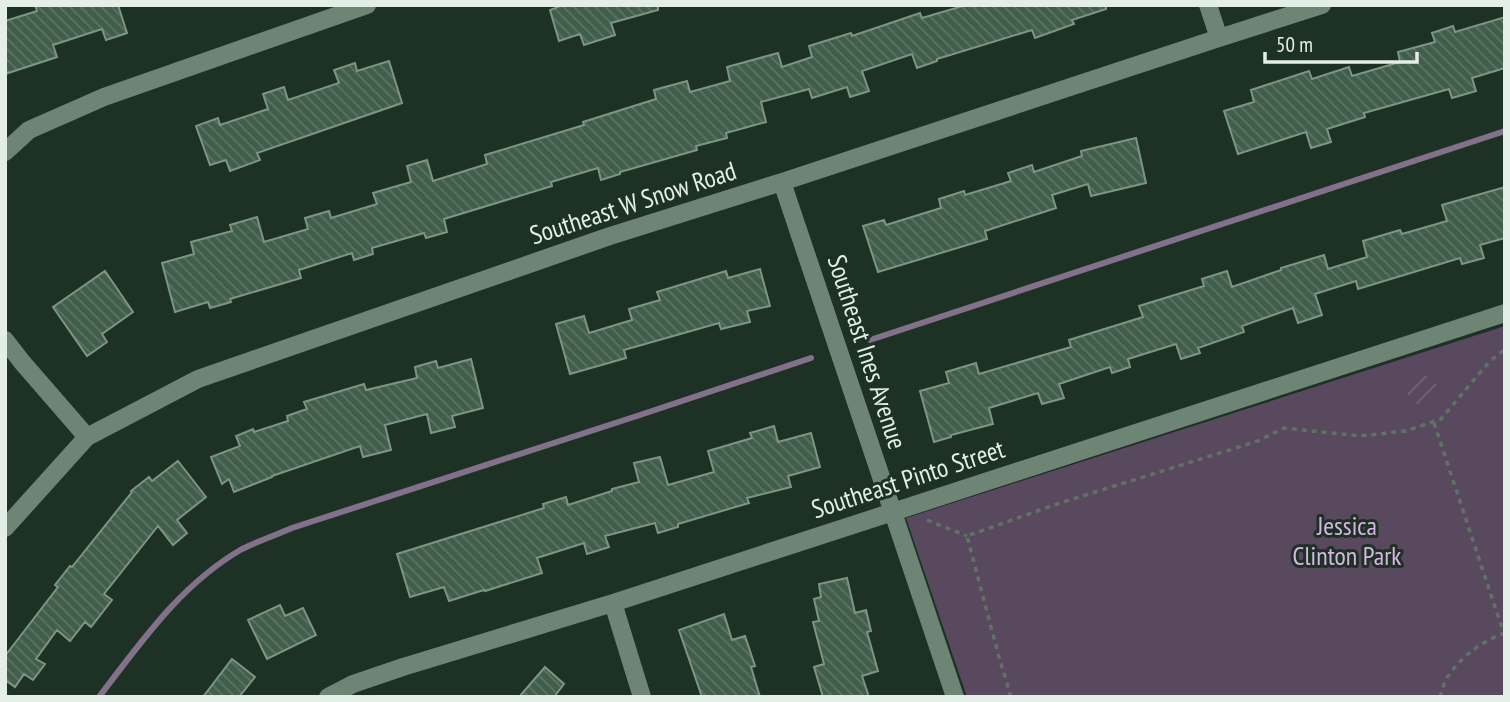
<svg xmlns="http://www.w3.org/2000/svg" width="1510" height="702" font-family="'PT Sans Narrow',sans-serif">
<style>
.park{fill:#58495e}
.garden{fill:url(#garden-furrows)}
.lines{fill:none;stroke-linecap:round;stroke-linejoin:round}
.stream{stroke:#83708b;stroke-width:6}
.building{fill:url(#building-back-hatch);stroke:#7e9485;stroke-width:2}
.path{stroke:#607266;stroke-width:3.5;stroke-dasharray:5 5;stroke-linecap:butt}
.street{stroke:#6e8475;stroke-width:18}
.labels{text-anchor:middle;stroke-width:6;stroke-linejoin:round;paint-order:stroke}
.street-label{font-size:26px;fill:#e3efe6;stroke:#1d3124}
.park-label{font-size:26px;fill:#d7b4e6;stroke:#1d3124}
</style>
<defs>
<pattern id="garden-furrows" width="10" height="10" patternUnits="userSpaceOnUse" patternTransform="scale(1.75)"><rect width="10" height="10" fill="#58495e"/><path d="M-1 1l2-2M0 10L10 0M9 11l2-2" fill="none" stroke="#706475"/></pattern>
<pattern id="building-back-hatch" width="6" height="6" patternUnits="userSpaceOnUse" patternTransform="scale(1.75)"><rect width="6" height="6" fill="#405e4a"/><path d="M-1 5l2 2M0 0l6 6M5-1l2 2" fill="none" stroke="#5b7564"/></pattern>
</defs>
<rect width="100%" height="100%" fill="#1d3124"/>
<path class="park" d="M1505 326V697H967L906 518Z"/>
<path class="garden" d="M1407 390a15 15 0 1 1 30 0a15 15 0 1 1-30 0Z"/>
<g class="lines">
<path class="stream" d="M870 340 1505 131
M99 697C141 642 181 584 242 549 258 541 276 535 292 528L640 415 811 358"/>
</g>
<path class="building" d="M35 5H118L127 33 106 40 102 29 53 45 57 57 5 74V21L37 11Z
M563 5H658V10L611 23 615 35 584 45 580 34 559 41 550 10Z
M966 5H1106V9L1072 20 1074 24 1035 38 1032 30 937 59V61L917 68 912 54 862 71 869 91 850 97 847 87 812 98 809 89 761 102 766 122 726 133 727 138 696 146 697 150 620 172V174L601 180 598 168 551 182 552 186 444 219 447 232 426 238 424 233 372 248 373 254 354 260 352 253 299 270 301 278 230 299 231 302 210 308 208 302 175 312 162 263 194 254 191 242 232 231 230 225 257 217 264 242 308 229 305 218 329 211 331 218 377 204 373 193 411 182 407 166 427 160 433 181 487 164 485 155 584 125 583 122 656 99 654 90 687 81 690 92 730 81 727 67 778 53 782 67 812 57 809 46 851 33 852 36 920 13 922 18Z
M1505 17V68L1472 78 1476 91 1452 98 1449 89 1364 113 1365 117 1327 129 1331 142 1311 148 1306 132 1238 154 1224 111 1254 102 1251 90 1309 71 1312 79 1349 67 1352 76 1400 62 1398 52 1435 42 1432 33 1453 26 1455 32Z
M389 61 402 103 257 153 260 160 230 171 226 160 210 165 196 126 218 118 220 125 268 109 263 94 284 87 288 100 339 83 334 70 355 63 357 71Z
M1136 138 1146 183 1091 196 1088 184 1052 195 1056 208 985 231 987 239 878 272 863 226 884 220 886 225 941 208 939 199 964 191 965 195 1011 181 1008 173 1032 165 1034 172 1082 156 1081 151Z
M1505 187V238L1480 245 1484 258 1462 264 1460 258 1358 289 1356 281 1315 294 1322 315 1298 323 1293 308 1242 326 1244 332 1198 348 1200 353 1181 359 1176 344 1128 359 1130 367 1112 373 1110 367 1059 384 1064 398 1042 404 1038 393 989 408 993 424 951 435V437L934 442 920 391 949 383 946 372 976 363 979 374 1071 347 1069 340 1143 317 1139 306 1204 286 1202 279 1227 271 1232 287 1281 270V268L1324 255 1328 269 1367 257 1363 241 1400 230 1402 234 1447 221 1442 205Z
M760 269 770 306 747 311 750 322 721 329 719 323 624 350 626 358 570 374 556 324 584 316 589 333 632 320 629 309 660 300 657 292 726 271 728 278Z
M105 271 133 312 102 334 107 342 87 356 53 307Z
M471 359 483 408 452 416 455 427 431 433 427 414 385 425 391 450 363 457 360 446 272 476V477L234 492 229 479 222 484 211 457 240 446 236 436 253 429 254 432 288 421 287 416 307 409 304 402 364 384 366 390 417 378 415 367 436 361 438 368Z
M774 426 778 442 811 433 820 467 788 476 791 487 747 498 749 503 678 524V527L658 533 655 523 605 536 609 547 587 554 584 543 537 558 542 573 485 591 484 590 449 601 444 587 410 597 397 554 544 508 543 504 566 497 568 505 612 491V489L639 482 634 463 660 457 668 485 714 472 708 451 752 438 750 433Z
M178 461 206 497 177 520 187 533 173 545 158 526 104 594 112 600 91 627 85 622 70 641 57 630 36 659 45 664 33 680 24 674 15 687 5 680V656L58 587 55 585 70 566 72 567 132 492 131 491 149 477 152 481Z
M847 578 855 613 866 610 871 631 867 632 878 671 862 676 869 697H823L814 667 824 664 813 622 819 621 814 599 821 597 819 584Z
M280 605 285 616 303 608 316 635 267 659 248 620Z
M724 614 732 640 745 636 755 666 751 667 760 697H702L679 630Z
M232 659 255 677 239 697H203Z
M545 667 564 684 554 697H519Z"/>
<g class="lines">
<path class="path" d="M1434 423 1505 637
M927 520 967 536
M1011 697 999 657 967 536 1057 504 1258 441 1284 428 1360 436 1406 431 1441 419 1489 362 1505 349
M1440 697C1442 690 1444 682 1448 676 1462 656 1482 641 1505 633"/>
<path class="street" d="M1208 5 1219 38
M5 152 29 130 104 97 367 5
M782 182 955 697
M5 340 22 362 87 437
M5 528 87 437 198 379 610 236 782 182 1219 38 1322 5
M613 603 642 697
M328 697 353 684 403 667 613 603 1505 313"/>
</g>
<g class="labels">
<g class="street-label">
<text transform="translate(633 203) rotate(-18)" y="9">Southeast W Snow Road</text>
<text transform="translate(867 352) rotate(72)" y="9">Southeast Ines Avenue</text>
<text transform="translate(908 479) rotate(-18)" y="9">Southeast Pinto Street</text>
</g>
<g class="park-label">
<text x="1347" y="535">Jessica<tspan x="1347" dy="30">Clinton Park</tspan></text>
</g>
</g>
<rect width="1510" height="702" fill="none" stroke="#e3efe6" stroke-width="14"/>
<path d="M1265 52v10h152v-10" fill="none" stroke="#e3efe6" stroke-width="3.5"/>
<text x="1276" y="52" font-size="21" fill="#e3efe6" stroke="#1d3124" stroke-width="5" paint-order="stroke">50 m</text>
</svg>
